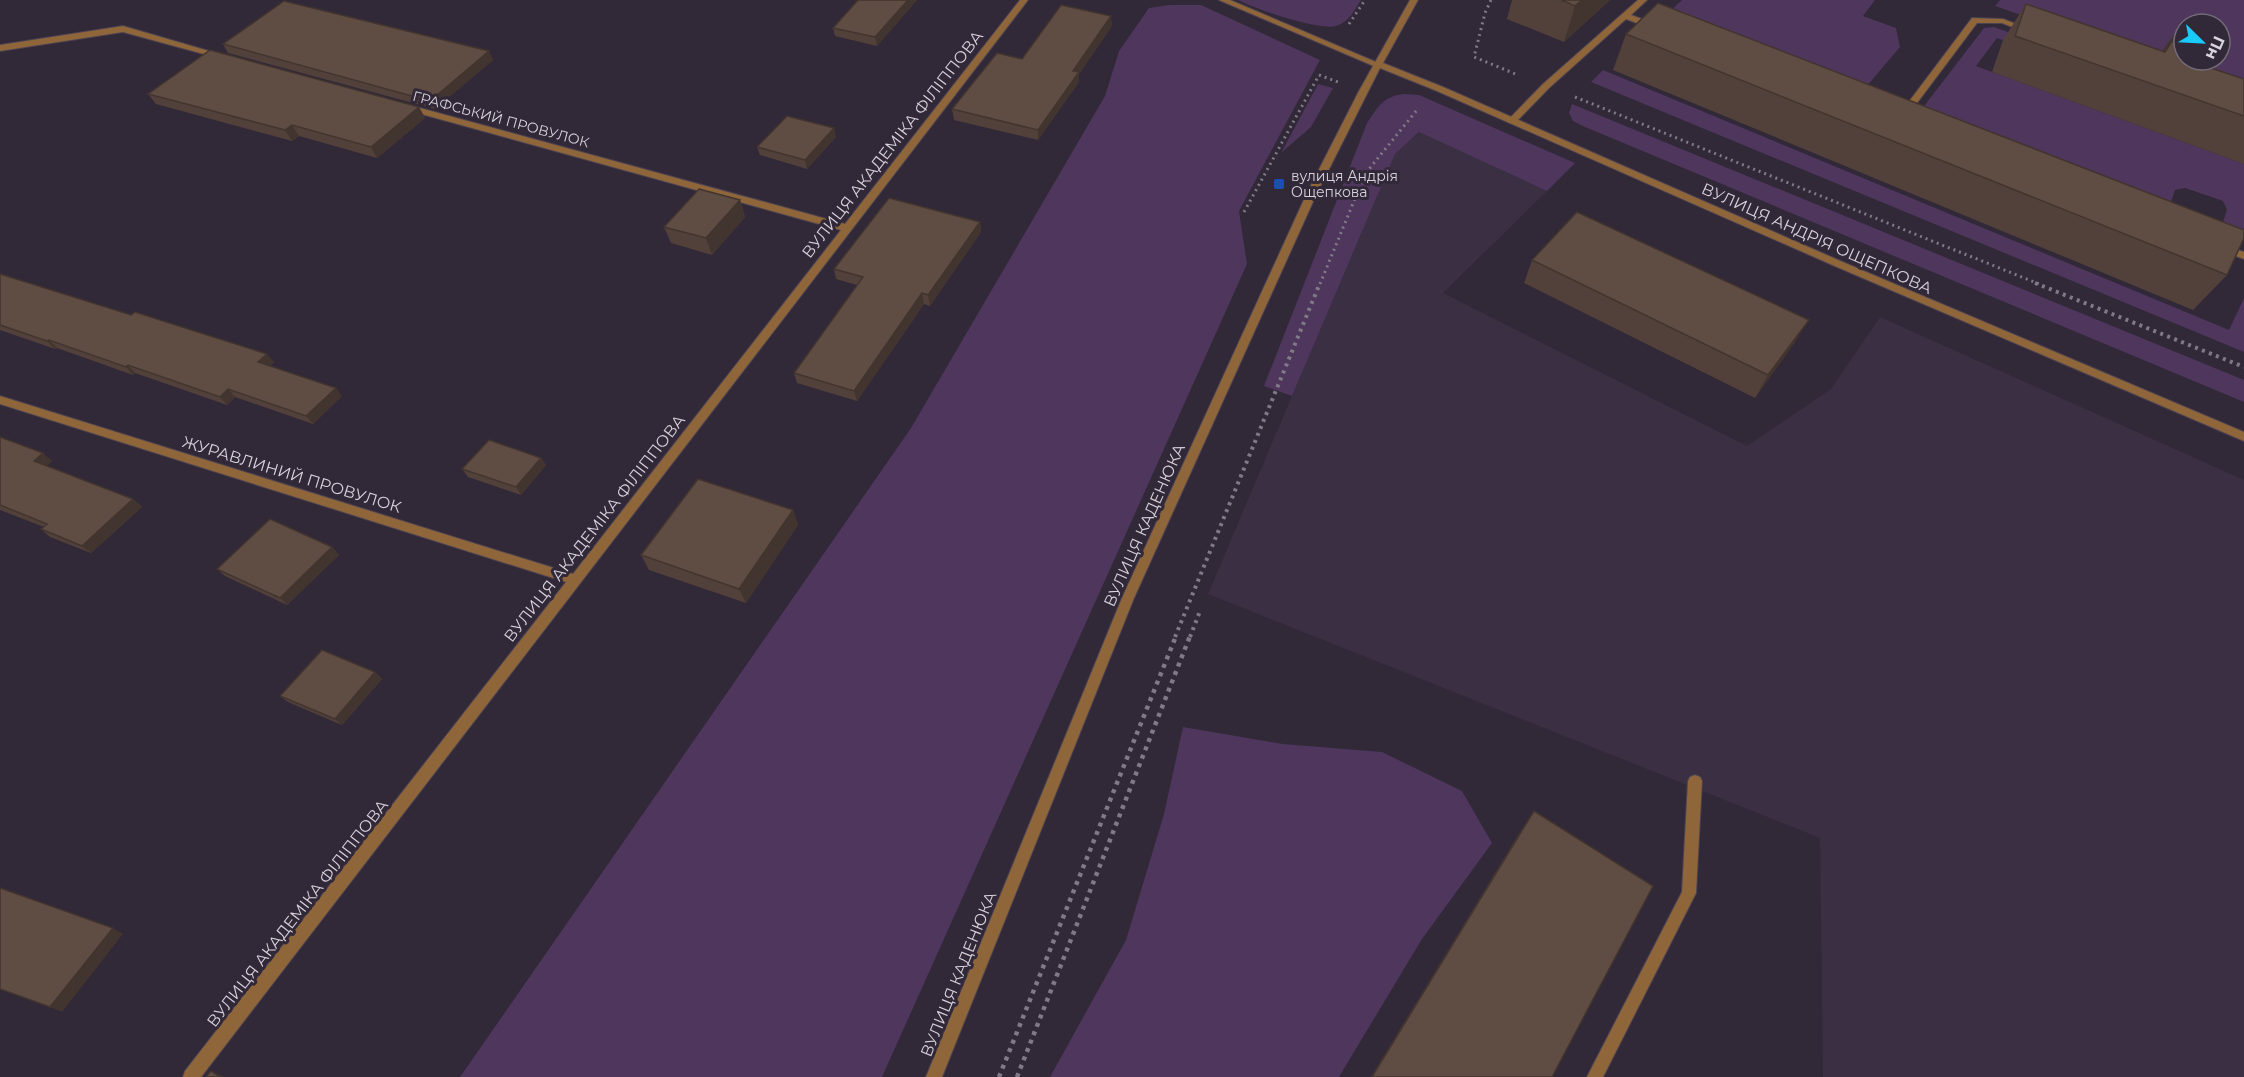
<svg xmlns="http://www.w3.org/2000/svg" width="2244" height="1077" font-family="Montserrat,sans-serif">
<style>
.built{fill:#3b2f44}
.green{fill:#4e365d;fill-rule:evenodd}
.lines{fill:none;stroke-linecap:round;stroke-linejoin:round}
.service-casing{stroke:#4c4352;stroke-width:2}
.minor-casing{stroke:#4c4352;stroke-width:2}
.tertiary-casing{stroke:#4c4352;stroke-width:2}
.path-far2{stroke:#807986;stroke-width:3;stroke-dasharray:2 4;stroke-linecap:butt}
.path-far1{stroke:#807986;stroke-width:4;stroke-dasharray:3 4.5;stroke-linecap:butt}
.path{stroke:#807986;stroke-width:4.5;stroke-dasharray:4 5;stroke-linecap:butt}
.service{fill:#8f653a;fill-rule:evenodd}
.minor{fill:#8f653a;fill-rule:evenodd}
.tertiary{fill:#8f653a;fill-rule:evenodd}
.wall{fill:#52413a}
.shaded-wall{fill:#42352f}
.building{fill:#5f4c43;stroke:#42352f;stroke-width:1.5}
.transit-dot{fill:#1a4fb4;stroke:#312838;stroke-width:2}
.labels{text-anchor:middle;stroke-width:6;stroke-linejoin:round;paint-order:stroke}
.far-street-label{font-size:14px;fill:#d8d3dd;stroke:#312838}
.far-poi-label{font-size:14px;fill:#d8d3dd;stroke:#312838;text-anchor:start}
.street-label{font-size:16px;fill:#d8d3dd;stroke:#312838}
</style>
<rect width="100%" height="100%" fill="#312838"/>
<path class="built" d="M1420 132 1547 191 1443 293 1747 446 1831 389 1880 317 2244 480V1077H1823L1820 838 1208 594 1395 153Z"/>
<path class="green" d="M1238 0H1361C1354 11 1349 22 1336 26 1319 31 1255 9 1238 0Z
M1682 0H1875L1863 16 1896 28 1900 47 1861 93 1665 16Z
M2000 0H2244V92L1995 6ZM2184 24H2220V60H2184Z
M1169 5H1201L1320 60 1239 211 1247 264 882 1077H460L911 428 1105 96 1119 51 1149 8Z
M1994 27 2039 43 2034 51 1997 38 1976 66 2244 164V240L2231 235 2223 222 2227 210 2223 201 2185 188 2175 190 2171 202 1918 114 1984 28Z
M1603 70 2229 330 2244 298V352L1591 82Z
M1318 84 1333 88 1311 127 1281 153Z
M1404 94 1419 95 1575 163 1547 191 1419 132 1395 154 1292 396 1264 386 1367 123C1378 107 1383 96 1404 94Z
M1572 104 2244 380V402L1585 127 1573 121 1569 113Z
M1183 727 1283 744 1382 752 1462 791 1492 843 1422 939 1339 1077H1050L1126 940 1164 814Z"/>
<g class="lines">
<g class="service-casing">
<path id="service" d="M1638 0H1647L1631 15 1656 24V28H1650L1626 19 1549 88 1515 123H1509V119L1543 84Z
M1972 18 2003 19 2032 30 2028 33 2002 23H1977L1908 115H1902V111Z
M2223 245 2244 252V259L2219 250V246Z
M1695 775 1700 777 1702 781 1696 893 1603 1077H1587L1682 892 1688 781 1690 777Z"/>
</g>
<g class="minor-casing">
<path id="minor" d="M1020 0H1028L201 1077H183L185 1071 566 582 0 404V396L573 574 841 230 403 109V105H409L845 224Z
M1219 0H1230L1383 65 1376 67Z
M123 26 226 56 222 59 123 32 0 51V45Z"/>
</g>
<g class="tertiary-casing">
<path id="tertiary" d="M1410 0H1418L1383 63 1443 87 1845 263 2244 432V441L1837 267 1437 91 1380 68 1317 193 1134 598 942 1077H926L1122 598 1307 193 1359 91Z"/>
</g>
<path class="path-far2" d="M1491 0 1485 13 1474 57 1518 75
M1349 24 1365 0
M1319 75 1338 82
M1575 97 2039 284
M1244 212 1319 75
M1320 284 1365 174 1417 110"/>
<path class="path-far1" d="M2035 283 2244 367
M1175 637 1320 283
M1190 637 1200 611"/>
<path class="path" d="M999 1077 1176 636
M1017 1077 1190 636"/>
<use href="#service" class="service"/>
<use href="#minor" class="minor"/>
<use href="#tertiary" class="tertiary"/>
</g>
<path class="wall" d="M858 0H917L877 46 835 36 833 28Z
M1512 0H1610L1564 42 1507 19Z
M2026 4 2163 51 2174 36 2208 67 2244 79V164L1992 72 2003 40Z
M1112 26 1079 74V82L1038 140 954 120 952 109 1022 59Z
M1626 34 2227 275 2193 310 1613 70Z
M223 44 489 51 493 60 435 109 228 53Z
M148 94 419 107 425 118 377 158 299 136 292 141 156 104Z
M834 128 836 137 807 169 760 155 757 147Z
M740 200 745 217 712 255 671 243 664 227Z
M980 222 981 232 930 306 924 304 857 401 797 383 794 373 857 285 836 279 834 269Z
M1532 260 1795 342 1755 398 1524 283Z
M0 274 274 362 270 366 342 396 313 424 235 397 227 405 135 373 133 375 57 348 55 349 0 330Z
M0 437 52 461 46 466 133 499 142 507 91 553 50 537 41 529 44 527 0 510Z
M541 458 546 465 521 495 468 477 462 469Z
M793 510 798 525 746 603 649 570 641 555Z
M332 547 339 555 287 605 225 576 217 569Z
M375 672 382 679 342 725 288 702 280 696Z
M1534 811 1552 1077H1371L1517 837Z"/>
<path class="shaded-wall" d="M908 0H917L877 46 875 37Z
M1582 0H1610L1564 42 1575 6Z
M1111 16 1112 26 1079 74V82L1038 140V130L1073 71Z
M489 51 493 60 435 109 430 101Z
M419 107 425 118 377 158 371 147Z
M292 125 299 136 292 141 285 130Z
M834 128 836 137 807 169 805 160Z
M740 200 745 217 712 255 706 238Z
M980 222 981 232 930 306 928 295Z
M922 293 924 304 857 401 854 391Z
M1809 320 1795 342 1755 398 1768 375Z
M49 340 57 348 55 349 47 341Z
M267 354 274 362 265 370 258 362Z
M128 365 135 373 133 375 126 367Z
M336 388 342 396 313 424 306 416Z
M228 389 235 397 227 405 220 397Z
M43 453 52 461 43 469 34 461Z
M541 458 546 465 521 495 516 487Z
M133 499 142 507 91 553 82 546Z
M793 510 798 525 746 603 739 589Z
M332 547 339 555 287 605 280 598Z
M375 672 382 679 342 725 335 719Z
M113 928 123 934 62 1012 50 1007Z
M211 1071 225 1077H220Z"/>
<path class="building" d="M858 0H908L875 37 833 28Z
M1561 0H1582L1575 6Z
M284 1 489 51 430 101 223 44Z
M1658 3 2244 230V238L2227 275 1626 34Z
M2026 4 2165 52 2173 40 2184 44V60H2212L2208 67 2244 79V116L2015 36Z
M1061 5 1111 16 1073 71 1079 72 1038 130 952 109 997 53 1022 59Z
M2174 36 2184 40V44L2173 40 2164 52 2163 51Z
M210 50 419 107 371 147 292 125 285 130 148 94Z
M787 116 834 128 805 160 757 147Z
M699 189 740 200 706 238 664 227Z
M889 198 980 222 928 295 922 293 854 391 794 373 863 277 834 269Z
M1577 212 1809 320 1768 375 1532 260Z
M0 274 131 315 135 312 267 354 258 362 336 388 306 416 228 389 220 397 128 365 126 367 49 340 47 341 0 325Z
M0 437 43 453 34 461 133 499 82 546 41 529 47 524 0 505Z
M489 440 541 458 516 487 462 469Z
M698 479 793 510 739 589 641 555Z
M270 519 332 547 280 598 217 569Z
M322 650 375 672 335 719 280 696Z
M1534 811 1653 886 1552 1077H1372Z
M0 888 113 928 50 1007 0 989Z
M211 1071 220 1077H206Z"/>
<rect class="transit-dot" x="1273" y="178" width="12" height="12" rx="3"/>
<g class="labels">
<g class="far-street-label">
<text transform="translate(501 119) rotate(15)" y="5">ГРАФСЬКИЙ ПРОВУЛОК</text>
</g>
<g class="far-poi-label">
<text x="1291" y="181">вулиця Андрія<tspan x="1291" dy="16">Ощепкова</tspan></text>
</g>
<g class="street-label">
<text transform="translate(892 144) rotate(-52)" y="6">ВУЛИЦЯ АКАДЕМІКА ФІЛІППОВА</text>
<text transform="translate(1817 238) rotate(24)" y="6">ВУЛИЦЯ АНДРІЯ ОЩЕПКОВА</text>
<text transform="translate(292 474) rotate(17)" y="6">ЖУРАВЛИНИЙ ПРОВУЛОК</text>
<text transform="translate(1144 525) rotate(-66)" y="6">ВУЛИЦЯ КАДЕНЮКА</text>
<text transform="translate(594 528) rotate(-52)" y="6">ВУЛИЦЯ АКАДЕМІКА ФІЛІППОВА</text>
<text transform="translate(297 913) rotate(-52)" y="6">ВУЛИЦЯ АКАДЕМІКА ФІЛІППОВА</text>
<text transform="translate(958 974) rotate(-68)" y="6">ВУЛИЦЯ КАДЕНЮКА</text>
</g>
</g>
<g transform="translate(2202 42) rotate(114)"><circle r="28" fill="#312838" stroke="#746c7a" stroke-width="1.5"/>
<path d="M0-4.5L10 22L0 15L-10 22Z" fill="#1acafc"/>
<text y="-9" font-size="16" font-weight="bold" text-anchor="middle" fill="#d8d3dd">Пн</text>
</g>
</svg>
